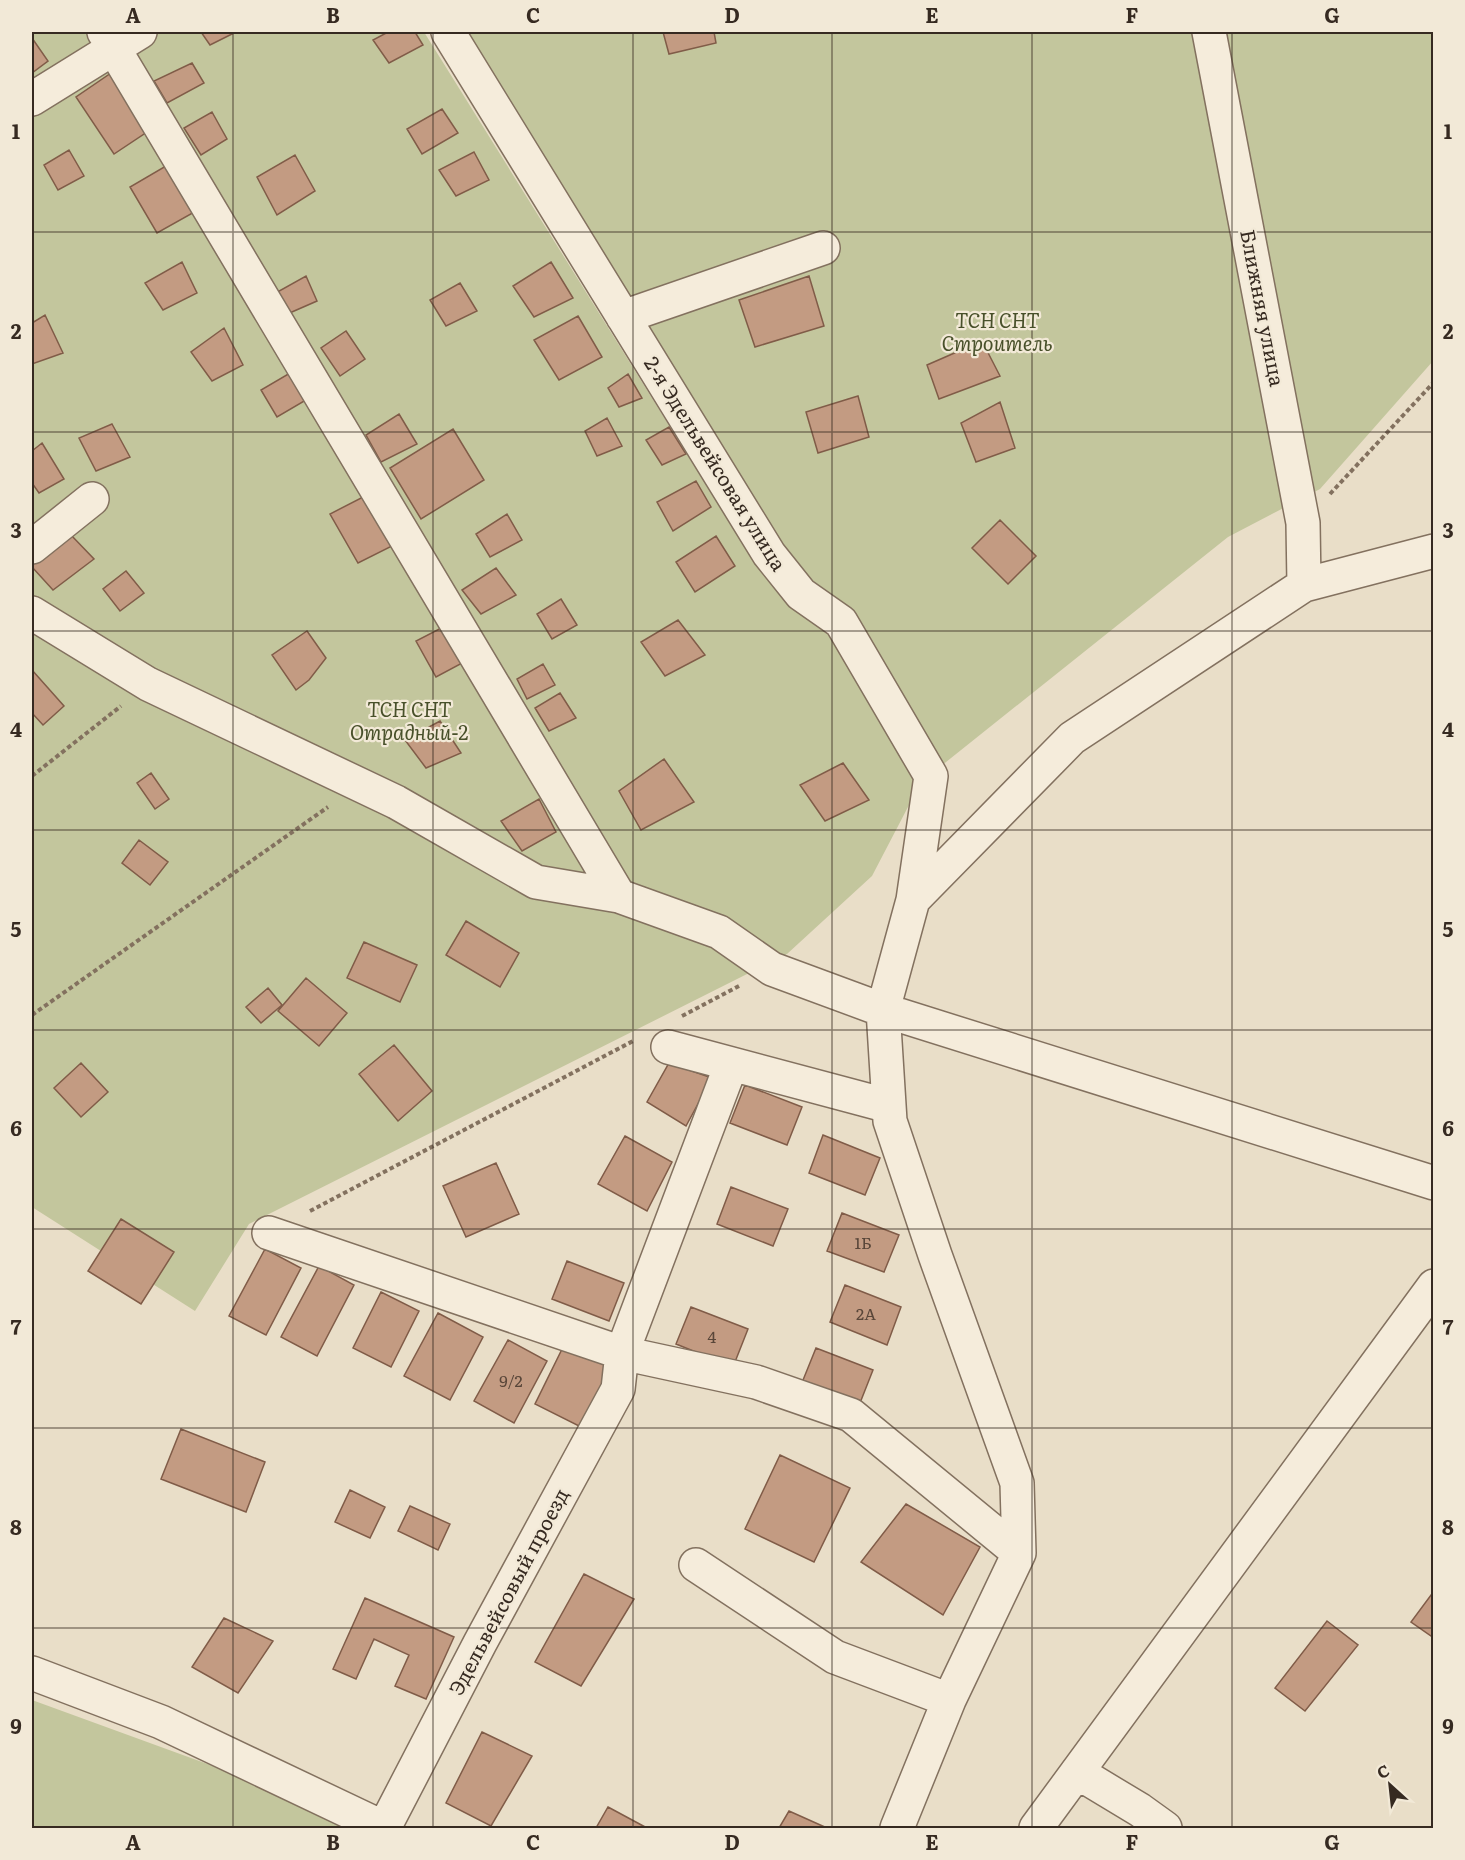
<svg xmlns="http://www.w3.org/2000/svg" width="1465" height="1860" font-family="Literata,serif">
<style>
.green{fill:#c3c69d}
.building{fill:#c39b82;stroke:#805c48;stroke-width:1.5}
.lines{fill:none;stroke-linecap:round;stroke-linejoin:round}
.minor-casing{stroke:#83715f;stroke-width:36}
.path{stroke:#83715f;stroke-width:4;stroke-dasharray:4.5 3;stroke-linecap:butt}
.minor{stroke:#f5ecdb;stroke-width:33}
.grid{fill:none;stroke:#362a21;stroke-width:1.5;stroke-opacity:0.55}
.labels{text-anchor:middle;stroke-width:4.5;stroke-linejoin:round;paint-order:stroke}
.number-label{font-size:16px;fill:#594639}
.street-label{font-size:20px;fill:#362a21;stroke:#f2e9d7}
.park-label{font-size:20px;font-style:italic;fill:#48502a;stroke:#f2e9d7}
.neatline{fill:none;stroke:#362a21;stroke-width:2}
.grid-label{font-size:20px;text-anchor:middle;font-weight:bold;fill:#362a21}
</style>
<rect width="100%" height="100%" fill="#e9dec8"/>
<path class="green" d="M32 32H424L703 480 430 32H1433V361L1320 489 1228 537 921 782 872 876 787 954 249 1224 195 1311 32 1207Z
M32 1700 383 1828H32Z"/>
<path class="building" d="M201 32H236L210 45Z
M388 32H415L423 45 389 63 373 40Z
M663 32H714L716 43 669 54Z
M32 38 48 61 32 73Z
M192 63 204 83 167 103 154 81Z
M114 71 153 128 114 154 76 97Z
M442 109 458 133 422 154 407 129Z
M212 112 227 139 201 155 184 128Z
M69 150 84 176 58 190 44 165Z
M474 152 489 180 456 196 439 170Z
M295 155 315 191 277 215 257 177Z
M171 163 198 210 157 233 130 187Z
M182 262 197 293 163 310 145 283Z
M551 262 573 298 534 317 513 286Z
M306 276 317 301 285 315 272 295Z
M809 276 824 326 755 347 739 300Z
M460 283 477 311 446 326 430 300Z
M45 315 63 353 32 364V323Z
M578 316 602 357 559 380 534 340Z
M224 328 243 365 212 381 191 352Z
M346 331 365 359 340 376 321 348Z
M982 341 1000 376 939 399 927 365Z
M290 373 306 400 277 417 261 390Z
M628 374 642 398 619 407 608 388Z
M858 396 869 437 818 453 806 412Z
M1000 402 1015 448 976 462 961 423Z
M399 414 417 444 381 462 366 435Z
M607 418 622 446 597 456 585 431Z
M112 424 130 457 96 471 79 438Z
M669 427 686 454 662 465 646 440Z
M453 429 484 480 421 519 390 468Z
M42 443 64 479 39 493 32 483V451Z
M696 481 711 507 673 531 657 502Z
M365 496 392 546 358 563 330 514Z
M507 514 522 540 490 557 476 534Z
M1000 520 1036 556 1008 584 972 548Z
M70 534 94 559 53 590 32 567V564Z
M716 536 735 566 695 592 676 562Z
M496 568 516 595 481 614 462 590Z
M126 571 144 593 120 611 103 589Z
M561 599 577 625 552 639 537 614Z
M678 620 705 655 665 676 641 642Z
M447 625 466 661 436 677 416 641Z
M307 631 326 658 309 680 296 690 272 655Z
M543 664 555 685 527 699 517 679Z
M32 670 64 706 43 725 32 713Z
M560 693 576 718 549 731 535 708Z
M440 721 461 753 426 768 405 740Z
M664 759 694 802 641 830 619 791Z
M843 763 869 800 825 821 800 785Z
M151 773 169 799 155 809 137 783Z
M539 799 556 832 522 851 501 821Z
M139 840 168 862 150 885 122 863Z
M466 921 519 953 500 987 446 955Z
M364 942 417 965 400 1002 347 978Z
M306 978 347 1013 319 1046 278 1011Z
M268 988 282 1005 261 1023 246 1007Z
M394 1045 432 1091 398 1121 359 1074Z
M81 1063 108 1092 81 1117 54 1088Z
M669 1063 712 1078 686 1126 647 1102Z
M745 1085 802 1107 787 1145 730 1123Z
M823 1135 880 1158 865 1195 809 1173Z
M625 1136 672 1162 647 1211 598 1184Z
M496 1163 519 1214 466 1237 443 1186Z
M731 1187 788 1209 773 1246 717 1224Z
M842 1213 899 1235 884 1272 827 1251Z
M121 1219 174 1252 141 1304 88 1271Z
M265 1249 301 1268 266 1335 229 1316Z
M567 1261 624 1283 609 1321 552 1299Z
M319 1266 354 1285 317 1356 281 1337Z
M845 1285 901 1307 887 1345 830 1322Z
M381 1292 419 1311 391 1367 353 1348Z
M691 1307 748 1329 733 1367 676 1344Z
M438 1313 483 1337 450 1400 404 1376Z
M568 1337 615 1360 581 1427 535 1404Z
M508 1340 547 1361 514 1423 474 1401Z
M816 1348 873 1370 858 1408 801 1385Z
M181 1429 265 1462 246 1512 161 1479Z
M780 1455 850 1488 814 1562 745 1529Z
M350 1490 385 1507 370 1538 335 1522Z
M906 1504 980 1547 943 1615 861 1562Z
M410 1506 450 1524 438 1550 398 1531Z
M584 1574 634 1599 581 1686 535 1662Z
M1434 1591V1638L1411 1622Z
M365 1598 454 1637 426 1699 395 1686 409 1655 374 1639 356 1679 333 1669Z
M224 1618 273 1641 238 1693 192 1667Z
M1327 1621 1358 1645 1305 1711 1275 1688Z
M482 1732 532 1756 491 1826 446 1803Z
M608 1807 647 1828H596Z
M789 1811 827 1828H779Z"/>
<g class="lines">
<g class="minor-casing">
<path id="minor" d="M104 32 619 896
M448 32 769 554 801 594 841 622 931 776 913 900
M1209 32 1303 523 1304 585
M32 99 140 32
M623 317 823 248
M32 547 92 499
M32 613 148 684 396 802 536 882 619 896 719 932 772 969 883 1010 1434 1183
M668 1047 889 1106
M269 1233 622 1353 756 1382 851 1415 1019 1553
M696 1565 835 1657 949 1700
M32 1673 161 1722 384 1828
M1077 1772 1140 1810 1165 1828
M384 1828 480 1643 618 1389 622 1353 731 1065
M897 1828 949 1700 1019 1553 1017 1483 935 1255 890 1121 883 1010 913 900 1072 738 1304 585 1434 551
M1036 1828 1434 1286"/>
</g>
<path class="path" d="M1330 494 1434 382
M32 776 121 706
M32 1015 328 807
M682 1016 739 986
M310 1211 635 1040"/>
<use href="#minor" class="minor"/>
</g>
<path class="grid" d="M233 32V1828M433 32V1828M633 32V1828M832 32V1828M1032 32V1828M1232 32V1828M32 232H1434M32 432H1434M32 631H1434M32 830H1434M32 1030H1434M32 1229H1434M32 1428H1434M32 1628H1434"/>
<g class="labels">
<g class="number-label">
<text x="863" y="1249">1Б</text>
<text x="866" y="1320">2А</text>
<text x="712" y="1343">4</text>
<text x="511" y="1387">9/2</text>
</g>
<g class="street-label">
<text transform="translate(1262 308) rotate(79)" y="7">Ближняя улица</text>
<text transform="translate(715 464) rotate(58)" y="7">2-я Эдельвейсовая улица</text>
<text transform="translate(509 1592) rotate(-62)" y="7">Эдельвейсовый проезд</text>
</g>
<g class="park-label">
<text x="997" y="328">ТСН СНТ<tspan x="997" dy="23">Строитель</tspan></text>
<text x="409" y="717">ТСН СНТ<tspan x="409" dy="23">Отрадный-2</tspan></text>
</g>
</g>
<rect width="1465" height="1860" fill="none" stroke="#f2e9d7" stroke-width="66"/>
<g transform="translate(1390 1785) rotate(333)" stroke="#f2e9d7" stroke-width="4.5" paint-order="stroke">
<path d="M0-4.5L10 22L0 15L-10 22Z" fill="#362a21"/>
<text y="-9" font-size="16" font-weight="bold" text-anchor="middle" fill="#362a21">С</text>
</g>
<rect x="33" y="33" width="1399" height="1794" class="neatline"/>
<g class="grid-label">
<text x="133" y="23">A</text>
<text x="333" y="23">B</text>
<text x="533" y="23">C</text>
<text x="732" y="23">D</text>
<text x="932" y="23">E</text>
<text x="1132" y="23">F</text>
<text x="1332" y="23">G</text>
<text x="16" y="139">1</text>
<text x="1448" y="139">1</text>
<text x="16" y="339">2</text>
<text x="1448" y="339">2</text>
<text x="16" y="538">3</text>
<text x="1448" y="538">3</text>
<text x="16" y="737">4</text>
<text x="1448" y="737">4</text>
<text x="16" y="937">5</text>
<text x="1448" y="937">5</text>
<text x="16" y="1136">6</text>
<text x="1448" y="1136">6</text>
<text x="16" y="1335">7</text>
<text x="1448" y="1335">7</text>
<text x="16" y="1535">8</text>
<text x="1448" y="1535">8</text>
<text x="16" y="1734">9</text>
<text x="1448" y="1734">9</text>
<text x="133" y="1850">A</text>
<text x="333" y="1850">B</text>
<text x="533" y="1850">C</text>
<text x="732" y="1850">D</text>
<text x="932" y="1850">E</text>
<text x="1132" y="1850">F</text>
<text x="1332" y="1850">G</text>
</g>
</svg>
